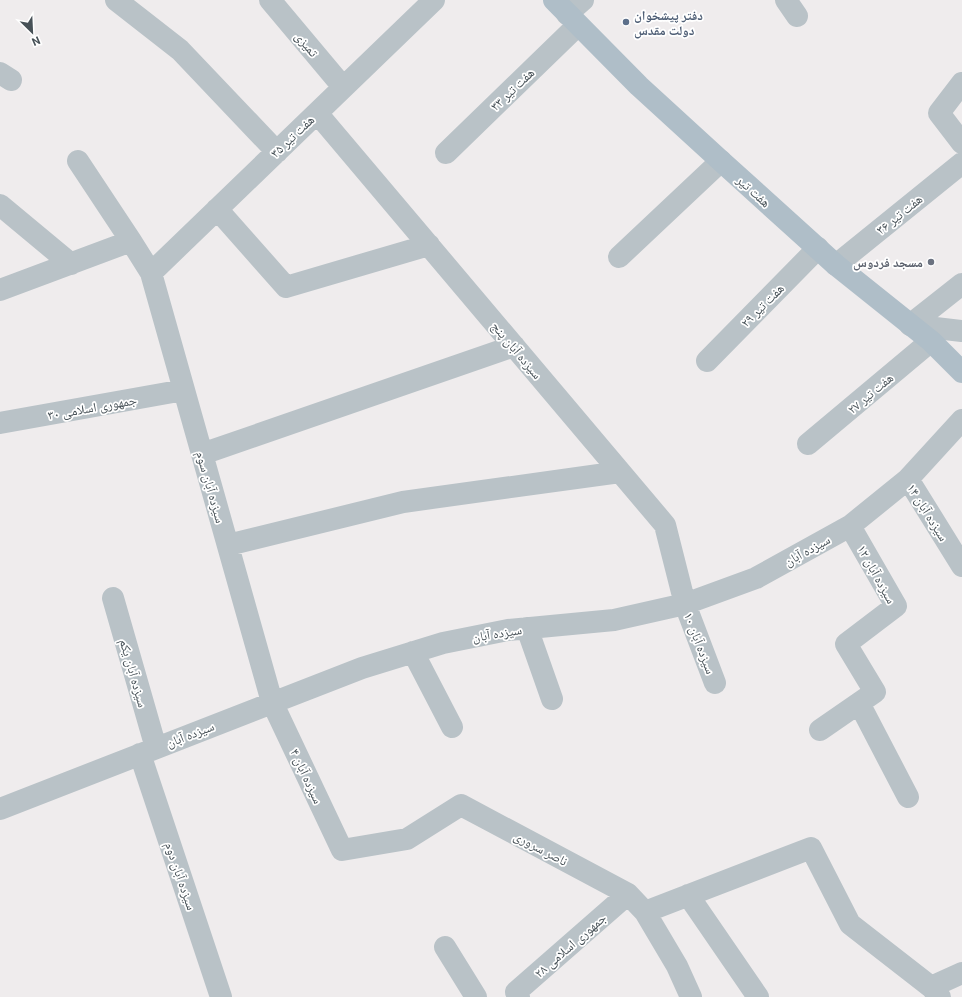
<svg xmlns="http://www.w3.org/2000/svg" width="962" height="997" font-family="Roboto,'Noto Naskh Arabic',sans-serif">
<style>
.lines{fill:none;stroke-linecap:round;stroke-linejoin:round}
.minor{stroke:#b9c2c7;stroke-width:22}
.major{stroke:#afbec8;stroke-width:22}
.service-dot{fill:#5c6f8a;stroke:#fff;stroke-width:1.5}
.worship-dot{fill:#6b7280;stroke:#fff;stroke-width:1.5}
.labels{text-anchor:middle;stroke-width:3.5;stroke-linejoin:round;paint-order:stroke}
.service-label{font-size:13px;font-weight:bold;fill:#4e5e75;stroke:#fff;text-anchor:start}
.street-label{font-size:13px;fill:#475157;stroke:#fff}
.worship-label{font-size:13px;font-weight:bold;fill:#5b616d;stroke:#fff;text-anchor:end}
</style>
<rect width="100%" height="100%" fill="#efeced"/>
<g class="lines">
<path class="minor" d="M116 0 180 50 277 152
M270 0 343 87
M786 0 797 16
M567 14 583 0
M0 73 11 80
M962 83 939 113 962 143
M317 113 665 525 685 604 715 683
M446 153 578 25
M78 161 131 241 151 273 272 702 342 850 407 839 461 805 628 894 645 912 677 966 691 997
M0 205 71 264
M217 209 286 287 429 245
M619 257 721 161
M836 265 962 163
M151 273 434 0
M0 290 131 241
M910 325 962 284
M910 325 962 331
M707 361 818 248
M0 423 184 390
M808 444 931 341
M202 454 514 346
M908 479 962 566
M228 545 403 502 620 472
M113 598 156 748
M527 628 552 699
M413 652 452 727
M859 703 908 797
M820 730 875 692 846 644 896 606 850 526
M140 754 221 997
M0 809 362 668 443 643 508 630 614 620 685 604 756 578 850 526 908 479 962 420
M688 895 758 997
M645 912 811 848 850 924 931 987 940 997
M445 947 476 997
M931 987 962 973
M519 997 516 992 628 894"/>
<path class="major" d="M554 0 639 86 721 161 836 265 931 341 962 372"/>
</g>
<circle class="service-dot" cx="626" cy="22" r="4"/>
<circle class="worship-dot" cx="931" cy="262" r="4"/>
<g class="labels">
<g class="service-label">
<text x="634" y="20">دفتر پیشخوان<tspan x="634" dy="15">دولت مقدس</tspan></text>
</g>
<g class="street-label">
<text transform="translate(307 44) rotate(50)" y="5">تمیزی</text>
<text transform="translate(512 89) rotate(-44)" y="5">هفت تیر ۳۳</text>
<text transform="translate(292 136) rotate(-44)" y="5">هفت تیر ۳۵</text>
<text transform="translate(754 191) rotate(42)" y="5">هفت تیر</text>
<text transform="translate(899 214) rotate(-39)" y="5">هفت تیر ۳۶</text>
<text transform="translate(762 305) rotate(-45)" y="5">هفت تیر ۲۹</text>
<text transform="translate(517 350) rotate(50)" y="5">سیزده آبان پنج</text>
<text transform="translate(870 393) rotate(-40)" y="5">هفت تیر ۲۷</text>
<text transform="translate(92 407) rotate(-10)" y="5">جمهوری اسلامی ۳۰</text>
<text transform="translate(211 487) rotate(74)" y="5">سیزده آبان سوم</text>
<text transform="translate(928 512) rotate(58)" y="5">سیزده آبان ۱۴</text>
<text transform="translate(807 550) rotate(-29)" y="5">سیزده آبان</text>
<text transform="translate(877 574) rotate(61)" y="5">سیزده آبان ۱۲</text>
<text transform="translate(497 633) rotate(-9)" y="5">سیزده آبان</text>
<text transform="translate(700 643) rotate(69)" y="5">سیزده آبان ۱۰</text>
<text transform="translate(134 673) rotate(74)" y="5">سیزده آبان یکم</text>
<text transform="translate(190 734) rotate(-21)" y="5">سیزده آبان</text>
<text transform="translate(307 776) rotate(65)" y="5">سیزده آبان ۴</text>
<text transform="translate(541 848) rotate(28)" y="5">ناصر سروری</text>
<text transform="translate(181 876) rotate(71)" y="5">سیزده آبان دوم</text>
<text transform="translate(570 945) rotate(-41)" y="5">جمهوری اسلامی ۲۸</text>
</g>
<g class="worship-label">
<text x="923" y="267">مسجد فردوس</text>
</g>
</g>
<g transform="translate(32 32) rotate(156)" stroke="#ffffff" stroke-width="3" paint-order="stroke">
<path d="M0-3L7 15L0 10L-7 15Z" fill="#475157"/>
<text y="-6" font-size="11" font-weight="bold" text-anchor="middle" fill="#475157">N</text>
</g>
</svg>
